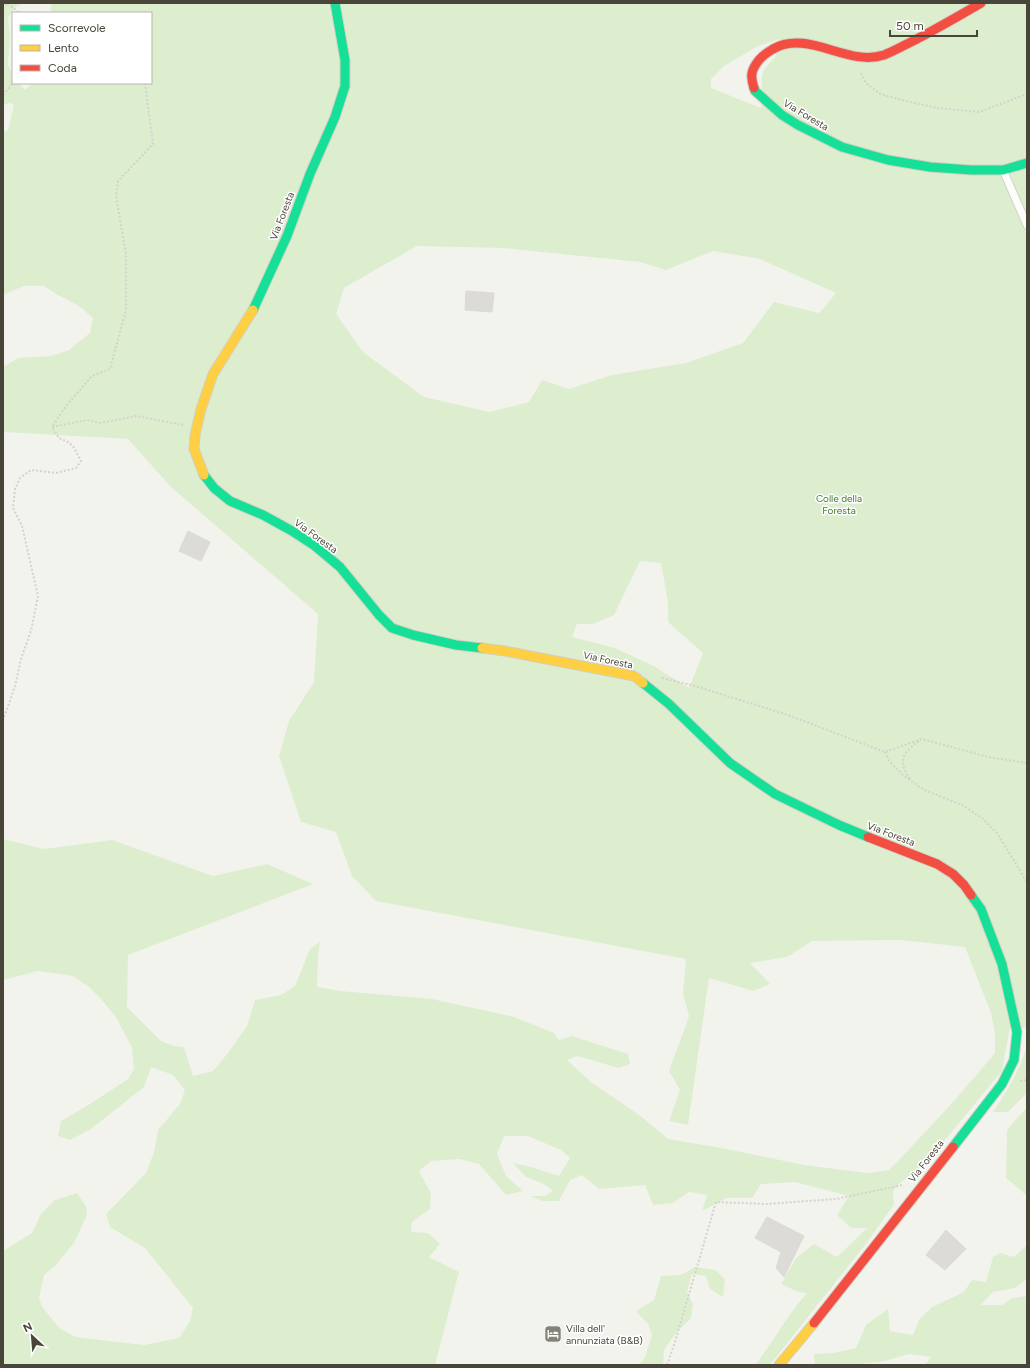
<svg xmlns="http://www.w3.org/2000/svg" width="1030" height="1368" font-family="Figtree,sans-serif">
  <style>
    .green { fill: #ddeecf; fill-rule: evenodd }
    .building { fill: #dddbd6; stroke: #dbdad4 }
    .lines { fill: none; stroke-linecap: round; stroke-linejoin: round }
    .lane-casing { stroke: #d1d0cb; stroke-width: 9 }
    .fast-casing { stroke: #d2d0c5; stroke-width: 11 }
    .slow-casing { stroke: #d2d0c5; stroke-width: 11 }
    .jam-casing { stroke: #d2d0c5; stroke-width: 11 }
    .path { stroke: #d3d2cc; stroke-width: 2; stroke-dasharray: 2 2; stroke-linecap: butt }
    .lane { stroke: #fdfdfc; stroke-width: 7 }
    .fast { stroke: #16e098; stroke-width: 9 }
    .slow { stroke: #ffcf43; stroke-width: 9 }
    .jam { stroke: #f24e42; stroke-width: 9 }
    .labels { text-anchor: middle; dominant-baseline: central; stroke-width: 3; stroke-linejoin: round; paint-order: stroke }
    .street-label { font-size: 10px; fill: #4a4539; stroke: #fff }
    .park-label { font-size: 10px; fill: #407d2a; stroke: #fff }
    .poi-label { font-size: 10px; fill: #4a4539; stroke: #fff; text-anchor: start }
  </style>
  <rect width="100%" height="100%" fill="#f3f3ee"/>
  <!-- green -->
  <g class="green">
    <path d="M3,3H24L15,7L8,18L10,35L8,65L13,74V83H19L25,90L32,83H151V13H51V3H1027V1028L1010,1027L1002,1071L927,1162L900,1183L893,1191L894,1205L865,1245L770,1365H755C774,1341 787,1315 807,1293L798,1292L781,1284L796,1258L814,1244L837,1257L867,1228H851L837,1215L849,1196L795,1182L761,1184L752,1198H727L702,1211L707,1195L689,1192L673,1203L653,1205L645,1185L599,1189L582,1175L570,1180L559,1201H543L530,1196H545L553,1191L544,1184L526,1177L513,1163L531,1167L559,1176L570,1158L561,1150L528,1136H504L497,1154L506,1176L523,1191L506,1195L479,1164L460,1159L431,1161L419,1171L431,1193L430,1209L412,1222L411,1232L428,1233L440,1244L429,1257L459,1272L435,1365H3V1251L32,1233L41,1214L55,1200L77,1193L86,1206L87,1215L74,1243L56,1265L44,1275L39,1298L43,1308L59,1328L76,1337L144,1345L179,1338L190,1321L193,1308L145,1248L110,1227L106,1214L146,1173L154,1152L158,1130L180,1104L185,1090L173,1075L151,1067L144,1087L91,1129L70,1140L58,1136L61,1121L90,1104L128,1079L134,1069L132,1048L117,1019L101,999L89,987L73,976L38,971L3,980V839L44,849L112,840L213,876L267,864L313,884L128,955L127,1007L161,1041L174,1046L184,1047L193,1076L213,1071L228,1053L247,1026L255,1000L281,995L295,986L310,949L320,942L318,956L317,987L341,991L432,999L514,1017L554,1033L559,1040L572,1036L628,1054L630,1064L619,1068L577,1056L567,1060L591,1082L642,1117L668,1139L722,1148L804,1165L867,1173L889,1170L899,1160L954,1101L995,1053V1034L991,1013L965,947L901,940L812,941L787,957L750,963L770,984L753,991L709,978L688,1125L669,1121L680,1090L669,1071L689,1016L683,993L686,959L376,901L352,876L336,832L301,822L279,756L289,721L314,682L318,614L170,486L128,439L3,432V367L18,358L51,356L69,350L90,333L93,318L79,306L56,294L44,286H24L3,295V132L8,130L14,105L9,103L3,105ZM779,39L776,56L765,68L762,75L761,108L711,88V79L724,66L758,46ZM417,246L502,248L640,262L666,270L713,251L760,259L836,293L819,313L774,302L743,343L686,363L612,375L569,389L542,380L529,402L490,412L424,397L363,352L336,314L344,288ZM640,561L661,563L668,602V622L703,653L689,688L652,665L615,648L572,637L577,624H593L614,615Z"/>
    <path d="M1027,1044V1093L1008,1112H993C1007,1090 1021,1069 1027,1044Z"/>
    <polygon points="1027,1107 1027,1196 1006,1178 1007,1130"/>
    <polygon points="1027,1245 1027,1279 1015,1288 993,1292 981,1305 1002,1305 1012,1298 1027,1296 1027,1365 925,1365 931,1357 909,1354 881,1362 866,1363 855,1365 815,1365 814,1354 833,1353 856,1348 866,1325 888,1309 890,1331 913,1335 919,1320 932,1307 964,1292 972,1280 986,1282 993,1257 1000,1253 1014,1257"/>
    <polygon points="695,1267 715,1270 725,1279 723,1297 710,1289 706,1276 692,1274 687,1292 693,1304 691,1318 675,1334 664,1350 663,1365 639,1365 645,1357 652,1335 648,1324 636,1311 654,1300 661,1276 681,1275"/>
  </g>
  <!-- building -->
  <g class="building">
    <polygon points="466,291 494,293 492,312 465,310"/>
    <polygon points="188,531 210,542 201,561 179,551"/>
    <polygon points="767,1217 804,1236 784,1277 776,1268 781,1252 755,1238"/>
    <polygon points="946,1230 966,1249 945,1270 926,1255"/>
  </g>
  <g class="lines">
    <defs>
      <polyline id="lane" points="1003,170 1027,225"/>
      <g id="fast">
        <polyline points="754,88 755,91 782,115 798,125 842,147 888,160 930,167 971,170 1003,170 1027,163"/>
        <polyline points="253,310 287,236 310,174 335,117 345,86 345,60 335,3"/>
        <polyline points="204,475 214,488 230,501 263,515 292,531 315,546 340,567 379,615 392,628 413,635 456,645 482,648"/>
        <polyline points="643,683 669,704 730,763 775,794 839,825 868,837"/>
        <polyline points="953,1147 1002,1084 1014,1060 1017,1032 1002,964 981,909 971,895"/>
      </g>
      <g id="slow">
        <polyline points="204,475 194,449 195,435 201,409 213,374 253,310"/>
        <polyline points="482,648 505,651 634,676 643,683"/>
        <polyline points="779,1365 814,1323"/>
      </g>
      <g id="jam">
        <path d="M754,88C750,76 751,70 759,60C763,55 768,52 773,49C809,29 847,67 884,55C892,52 901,47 909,43C933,31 957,17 981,3"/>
        <polyline points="868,837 937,864 953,874 964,885 971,895"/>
        <polyline points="814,1323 953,1147"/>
      </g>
    </defs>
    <!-- lane casing -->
    <use href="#lane" class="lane-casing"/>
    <!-- fast casing -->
    <use href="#fast" class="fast-casing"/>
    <!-- slow casing -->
    <use href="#slow" class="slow-casing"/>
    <!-- jam casing -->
    <use href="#jam" class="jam-casing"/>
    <!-- path -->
    <g class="path">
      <polyline points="3,9 8,3 19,13"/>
      <polyline points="861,73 866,83 880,94 906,101 938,108 979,112 1027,94"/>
      <polyline points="145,83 153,144 118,181 116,196 126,254 126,310 110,369 92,376 66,406 52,427 87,420 101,423 136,416 183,425"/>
      <polyline points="3,95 12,84 13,75"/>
      <polyline points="662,678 695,686 788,715 885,752 922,739 988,757 1027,763"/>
      <polyline points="3,721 15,686 21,659 31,631 38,596 22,526 13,508 15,489 20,478 31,470 56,473 76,468 81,461 73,446 68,442 59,438 52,427"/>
      <polyline points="885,752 889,761 904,776 924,790 962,805 982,818 997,833 1027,882"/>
      <path d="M910,779C897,761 903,752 919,741"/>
      <polyline points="1020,1081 1027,1080"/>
      <polyline points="667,1365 675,1342 716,1202 766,1204 836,1199 903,1185"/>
    </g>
    <!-- lane -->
    <use href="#lane" class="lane"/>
    <!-- fast -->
    <use href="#fast" class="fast"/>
    <!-- slow -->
    <use href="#slow" class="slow"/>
    <!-- jam -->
    <use href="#jam" class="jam"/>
  </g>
  <!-- icons -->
  <defs>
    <symbol id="hotel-square" viewBox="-11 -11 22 22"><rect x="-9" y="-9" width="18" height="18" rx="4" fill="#858278" stroke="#fff"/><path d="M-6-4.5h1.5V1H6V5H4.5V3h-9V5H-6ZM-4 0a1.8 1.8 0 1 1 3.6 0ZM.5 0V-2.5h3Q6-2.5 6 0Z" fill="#fff"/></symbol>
  </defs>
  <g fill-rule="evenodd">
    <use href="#hotel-square" x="543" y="1324" width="20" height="20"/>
  </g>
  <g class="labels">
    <!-- street labels -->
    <g class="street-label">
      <text transform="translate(806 115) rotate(31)">Via Foresta</text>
      <text transform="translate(282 216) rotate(-69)">Via Foresta</text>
      <text transform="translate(316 536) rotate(36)">Via Foresta</text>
      <text transform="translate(608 660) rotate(12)">Via Foresta</text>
      <text transform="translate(891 834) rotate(21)">Via Foresta</text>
      <text transform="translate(926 1161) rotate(-52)">Via Foresta</text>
    </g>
    <!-- park labels -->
    <g class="park-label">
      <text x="839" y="498">Colle della<tspan x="839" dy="12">Foresta</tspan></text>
    </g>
    <!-- poi labels -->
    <g class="poi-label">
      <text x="566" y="1328">Villa dell'<tspan x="566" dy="12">annunziata (B&amp;B)</tspan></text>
    </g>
  </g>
  <!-- border -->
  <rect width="1030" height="1368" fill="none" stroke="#4a4539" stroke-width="8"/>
  <!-- legend -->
  <rect x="12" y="12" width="140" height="72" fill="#ffffff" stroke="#b7b5b0"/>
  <rect x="20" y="25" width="20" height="6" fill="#16e098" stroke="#b7b5b0"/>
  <text x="48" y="32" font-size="12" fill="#4a4539">Scorrevole</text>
  <rect x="20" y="45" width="20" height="6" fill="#ffcf43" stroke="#b7b5b0"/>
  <text x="48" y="52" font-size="12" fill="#4a4539">Lento</text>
  <rect x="20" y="65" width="20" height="6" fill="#f24e42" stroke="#b7b5b0"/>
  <text x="48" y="72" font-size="12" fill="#4a4539">Coda</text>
  <!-- north arrow -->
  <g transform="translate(32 1336) rotate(334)" stroke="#ffffff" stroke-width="3" paint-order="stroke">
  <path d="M0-3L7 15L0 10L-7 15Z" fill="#4a4539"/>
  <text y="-6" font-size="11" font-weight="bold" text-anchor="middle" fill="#4a4539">N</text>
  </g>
  <!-- scale -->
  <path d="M890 30v6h87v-6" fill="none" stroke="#4a4539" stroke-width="2"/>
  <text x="896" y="30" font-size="12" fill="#4a4539" stroke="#ffffff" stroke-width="3" paint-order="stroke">50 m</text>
</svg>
